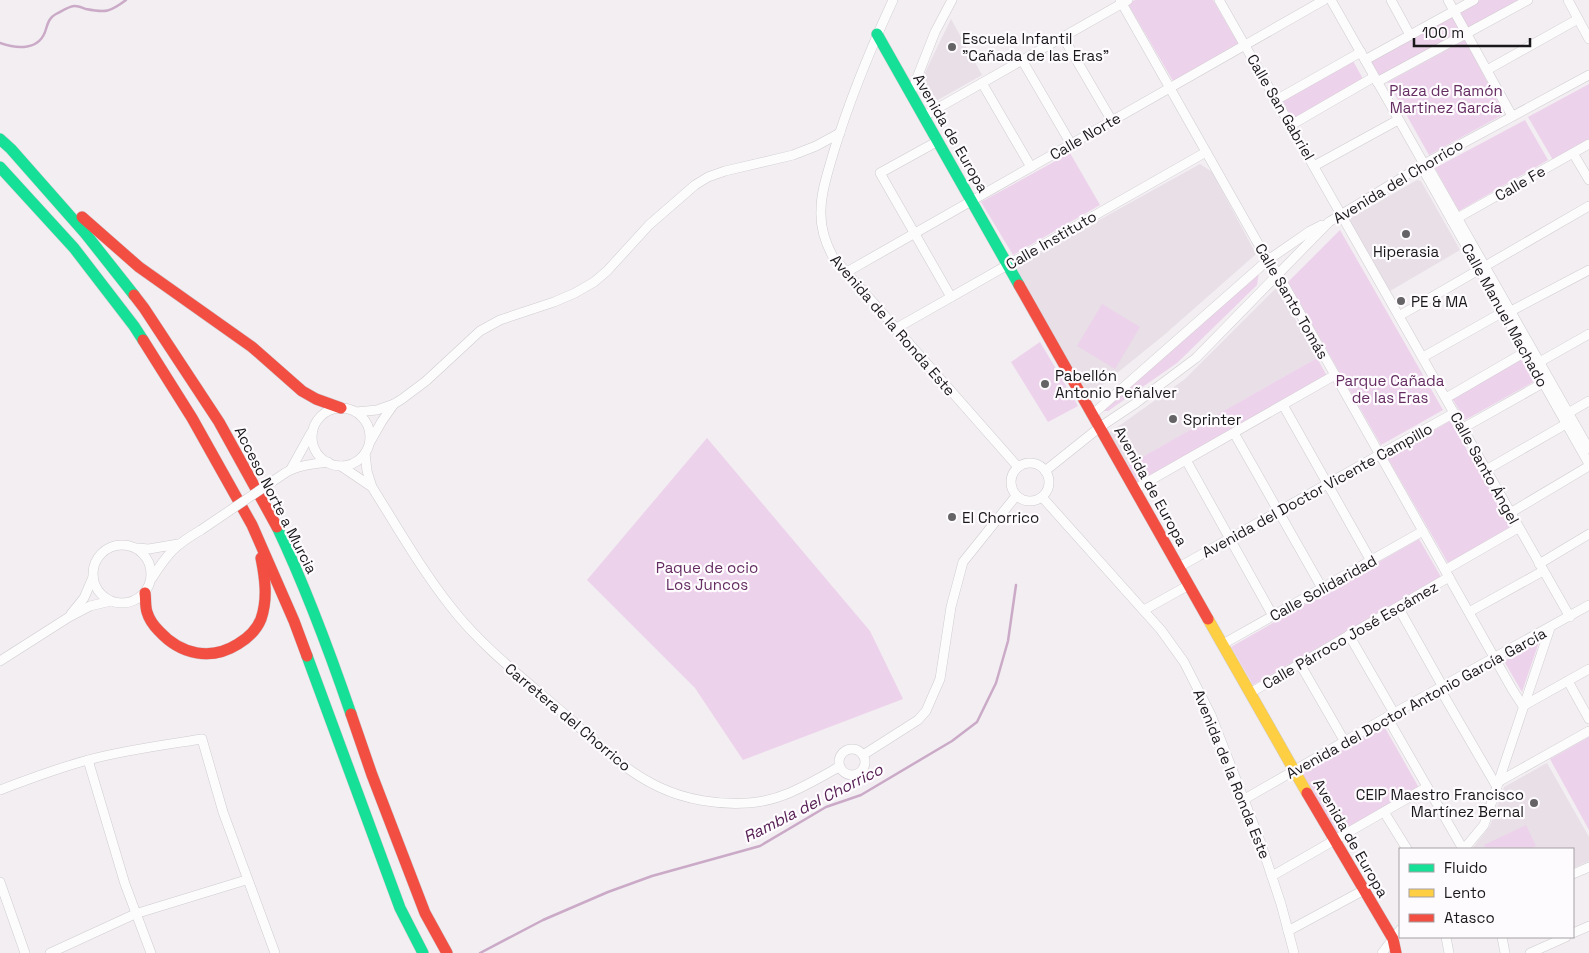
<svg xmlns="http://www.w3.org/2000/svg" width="1589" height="953" font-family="'Space Grotesk',sans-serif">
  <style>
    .built { fill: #e8dfe7 }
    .green { fill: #edd2eb }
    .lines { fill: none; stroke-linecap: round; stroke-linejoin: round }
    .stream { stroke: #cbaac8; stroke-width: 2.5 }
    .street-casing { stroke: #cfcccf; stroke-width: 10 }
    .fast-casing { stroke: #cfcccf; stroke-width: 12 }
    .slow-casing { stroke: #cfcccf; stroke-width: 12 }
    .jam-casing { stroke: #cfcccf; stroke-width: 12 }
    .street { stroke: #fdfcfd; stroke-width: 9 }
    .fast { stroke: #16e098; stroke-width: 11 }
    .slow { stroke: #ffcf43; stroke-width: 11 }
    .jam { stroke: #f24e42; stroke-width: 11 }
    .street-bridge-casing { stroke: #cfcccf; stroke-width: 10; stroke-linecap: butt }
    .street-bridge { stroke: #fdfcfd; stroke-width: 9 }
    .poi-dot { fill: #666366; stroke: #fefbfe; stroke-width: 2 }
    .labels { text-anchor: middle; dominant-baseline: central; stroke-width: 4.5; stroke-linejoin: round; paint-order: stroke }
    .poi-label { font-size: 15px; fill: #1b181b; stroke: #fefbfe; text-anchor: start }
    .park-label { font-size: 15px; fill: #642c61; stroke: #fefbfe }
    .street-label { font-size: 15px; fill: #1b181b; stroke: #fefbfe }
    .water-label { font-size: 16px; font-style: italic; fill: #572055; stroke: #fefbfe }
  </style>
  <rect width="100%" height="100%" fill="#f2eef2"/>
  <!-- built -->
  <g class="built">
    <polygon points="951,19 982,75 927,106 918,87"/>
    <polygon points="1200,164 1212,172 1256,254 1164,335 1091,394 1088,394 1016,271 1020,264"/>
    <polygon points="1417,180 1421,181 1460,250 1390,291 1350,221 1351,218"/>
    <polygon points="1275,289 1279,291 1317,358 1128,465 1109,433 1185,379"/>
    <polygon points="1547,763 1589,837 1589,861 1573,868 1573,849 1472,849 1490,826 1504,787"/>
  </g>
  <!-- green -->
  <g class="green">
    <polygon points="1135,0 1213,0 1239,45 1173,81 1128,4"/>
    <polygon points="1480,0 1523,0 1468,30 1458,12"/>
    <polygon points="1453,16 1462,32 1379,78 1369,60"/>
    <polygon points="1465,40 1504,114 1429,155 1388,82"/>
    <polygon points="1352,59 1363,79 1293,120 1281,99"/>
    <polygon points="1589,84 1589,140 1553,160 1528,117"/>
    <polygon points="1525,120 1548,160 1459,211 1435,168"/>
    <polygon points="1070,153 1100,205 1013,255 981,202"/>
    <polygon points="1340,230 1443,410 1381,445 1288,282"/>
    <polygon points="1259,272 1257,285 1177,363 1108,411 1103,411 1103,408"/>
    <polygon points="1102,304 1140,327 1115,369 1077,346"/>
    <polygon points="1040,342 1078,406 1048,422 1011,362"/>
    <polygon points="1317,358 1327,376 1138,484 1128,465"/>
    <polygon points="1522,359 1535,381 1465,420 1452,398"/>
    <polygon points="1450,421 1512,527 1448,563 1387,457"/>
    <polygon points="707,438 870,631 903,699 743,760 695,688 587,580"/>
    <polygon points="1419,539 1441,577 1253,685 1231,647"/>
    <polygon points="1540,639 1522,692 1504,661"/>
    <polygon points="1384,726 1419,788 1334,836 1299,774"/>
    <polygon points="1589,737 1589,830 1550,759"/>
    <polygon points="1526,825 1536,846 1530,849 1486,849 1484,845"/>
  </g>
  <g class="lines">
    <!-- stream -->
    <g class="stream">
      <path d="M0,43C17,49 40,51 46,29C48,22 50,17 56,14C62,11 69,6 75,6C78,6 83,8 86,9C106,13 110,12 126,0"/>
      <polyline points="480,953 543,920 608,892 652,876 760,846 826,807 861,795 952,741 977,722 996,683 1008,641 1016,585"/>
    </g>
    <defs>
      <g id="street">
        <path d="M893,0C870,50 849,101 833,154C828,172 821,191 821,210C820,227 825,242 833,257L1018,467"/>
        <polyline points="1120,0 1260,247 1278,274 1512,689 1523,706 1589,669"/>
        <polyline points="1219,0 1570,617"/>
        <polyline points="1331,0 1424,164"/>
        <polyline points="1391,0 1410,35"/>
        <polyline points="1448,0 1512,116"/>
        <polyline points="1568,0 1589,39"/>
        <polyline points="1063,37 1112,121"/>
        <polyline points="1022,60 1071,144"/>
        <polyline points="1365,60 1474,0"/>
        <polyline points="1487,70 1578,19"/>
        <polyline points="1377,82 1528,0"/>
        <polyline points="982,83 1031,167"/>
        <polyline points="911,93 935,32 952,0"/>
        <polyline points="1276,100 1361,52"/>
        <polyline points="924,116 1128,0"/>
        <polyline points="1291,125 1374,77"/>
        <polyline points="938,141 880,173 951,297"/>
        <polyline points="1573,153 1589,180"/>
        <polyline points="1426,163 1589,449"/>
        <polyline points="1314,166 1398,120"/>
        <polyline points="1421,166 1589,464"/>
        <polyline points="1452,221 1589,144"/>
        <polyline points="845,273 1324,0"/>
        <polyline points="1399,316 1589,206"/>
        <polyline points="895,329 1206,152"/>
        <polyline points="1423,357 1503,312 1511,311 1589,270"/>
        <polyline points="1536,364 1589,334"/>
        <polyline points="1446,398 1525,352"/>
        <polyline points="1283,405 1371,561"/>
        <circle cx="341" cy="437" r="29"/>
        <polyline points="356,412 377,410 394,404 402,399 426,381 480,331 500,320 554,302 575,293 594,282 607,271 649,225 695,185 708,177 725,171 793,155 816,146 840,133"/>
        <polyline points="1093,414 1268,260 1310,231 1322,225"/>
        <polyline points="1563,416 1589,401"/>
        <polyline points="1463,428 1543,383"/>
        <polyline points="1234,433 1322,588"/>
        <polyline points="370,442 382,421 394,404"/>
        <path d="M365,453L367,471L372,487C397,527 421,569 451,607C482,647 523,678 561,711C592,738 622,770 659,787C686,800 719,805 748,803C782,801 810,783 839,767"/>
        <polyline points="1186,460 1273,616"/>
        <circle cx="1030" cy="482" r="19"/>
        <polyline points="341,466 372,487"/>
        <polyline points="291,469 311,433"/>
        <polyline points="1486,470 1566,424"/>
        <polyline points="1045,471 1100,427 1136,403 1196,358 1329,222 1426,163 1589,75"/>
        <path d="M285,473C298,465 313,464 328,462"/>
        <polyline points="1135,489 1335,375"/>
        <polyline points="1042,497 1161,630 1184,662 1211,715 1260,841 1281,904 1294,953"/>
        <polyline points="1510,513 1589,466"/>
        <circle cx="122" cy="574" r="29"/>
        <polyline points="137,548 149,549 178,544"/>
        <polyline points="1539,564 1589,534"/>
        <polyline points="1179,567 1454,413"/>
        <polyline points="1445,570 1518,528"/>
        <path d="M152,578C168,553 175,545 201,530"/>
        <polyline points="1398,607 1443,687"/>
        <polyline points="1144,610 1189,585"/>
        <polyline points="1469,612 1543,571"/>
        <polyline points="71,614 84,598 93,577"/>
        <polyline points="1349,635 1394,713"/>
        <polyline points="1223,644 1423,531"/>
        <polyline points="0,661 69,617 90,606 111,601"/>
        <polyline points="1300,664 1345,742"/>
        <polyline points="1568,681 1589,719"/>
        <polyline points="1440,689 1497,787"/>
        <polyline points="1250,693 1449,577"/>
        <polyline points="1387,717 1463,849"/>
        <circle cx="852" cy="762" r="13"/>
        <polyline points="863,755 918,720 926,711 940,679 951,607 963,562 1016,496"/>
        <polyline points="88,760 125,884 151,953"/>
        <polyline points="1498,782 1589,731"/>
        <path d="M0,790C29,779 58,768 88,760C125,750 164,745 202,739L223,812L275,953"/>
        <polyline points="1243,800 1387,717 1589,605"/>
        <polyline points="1384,812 1407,849"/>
        <polyline points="1464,849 1484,825 1550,628"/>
        <polyline points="1573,874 1589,867"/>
        <polyline points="1272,876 1427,787"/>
        <polyline points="0,882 25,953"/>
        <polyline points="1288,931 1364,890"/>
        <polyline points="1573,933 1589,926"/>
        <polyline points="1446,937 1449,953"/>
        <polyline points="1502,937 1505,953"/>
        <polyline points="50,953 135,914 246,880"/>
        <polyline points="1382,953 1400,930"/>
        <polyline points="1530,953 1566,937"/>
      </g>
      <g id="fast">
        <polyline points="877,34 1019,285"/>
        <polyline points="0,139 11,149 85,233 134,295"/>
        <polyline points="0,167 74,248 134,326 143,340"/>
        <path d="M277,527C306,588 329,650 351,714"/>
        <polyline points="307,656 400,908 423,953"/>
      </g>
      <polyline id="slow" points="1208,619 1307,793"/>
      <g id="jam">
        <polyline points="82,217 139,267 252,347 302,391 316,399 341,408"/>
        <polyline points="1019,285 1208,619"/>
        <polyline points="134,295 144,308 219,422 277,527"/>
        <polyline points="143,340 192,418 252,525 294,621 307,656"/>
        <path d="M145,593C146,599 145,606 147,612C149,619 154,626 159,631C181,655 211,661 238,644C248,638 257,629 261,619C268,599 265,578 261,558"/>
        <polyline points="351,714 372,775 425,913 447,953"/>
        <polyline points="1307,793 1393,939 1396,953"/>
      </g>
    </defs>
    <!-- street casing -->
    <use href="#street" class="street-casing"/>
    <!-- fast casing -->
    <use href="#fast" class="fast-casing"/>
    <!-- slow casing -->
    <use href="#slow" class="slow-casing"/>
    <!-- jam casing -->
    <use href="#jam" class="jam-casing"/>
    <!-- street -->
    <use href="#street" class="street"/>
    <!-- fast -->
    <use href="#fast" class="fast"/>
    <!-- slow -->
    <use href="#slow" class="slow"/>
    <!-- jam -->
    <use href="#jam" class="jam"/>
    <defs>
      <polyline id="street-bridge" points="201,530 285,473"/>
    </defs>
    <!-- street-bridge casing -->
    <use href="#street-bridge" class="street-bridge-casing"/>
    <!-- street-bridge -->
    <use href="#street-bridge" class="street-bridge"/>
  </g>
  <!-- markers -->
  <g class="poi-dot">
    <circle cx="952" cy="47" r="5"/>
    <circle cx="1406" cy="234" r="5"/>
    <circle cx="1401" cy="301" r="5"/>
    <circle cx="1045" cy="384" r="5"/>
    <circle cx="1173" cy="419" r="5"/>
    <circle cx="952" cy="517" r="5"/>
    <circle cx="1534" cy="803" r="5"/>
  </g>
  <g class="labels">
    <!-- poi labels -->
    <g class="poi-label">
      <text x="962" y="38">Escuela Infantil<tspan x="962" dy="17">"Cañada de las Eras"</tspan></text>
      <text x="1406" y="251" text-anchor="middle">Hiperasia</text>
      <text x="1411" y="301">PE &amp; MA</text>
      <text x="1055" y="375">Pabellón<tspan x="1055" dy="17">Antonio Peñalver</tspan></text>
      <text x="1183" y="419">Sprinter</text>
      <text x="962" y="517">El Chorrico</text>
      <text x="1524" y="794" text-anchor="end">CEIP Maestro Francisco<tspan x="1524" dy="17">Martínez Bernal</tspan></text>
    </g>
    <!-- park labels -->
    <g class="park-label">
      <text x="1446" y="90">Plaza de Ramón<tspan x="1446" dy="17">Martinez García</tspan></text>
      <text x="1390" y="380">Parque Cañada<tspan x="1390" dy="17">de las Eras</tspan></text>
      <text x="707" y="567">Paque de ocio<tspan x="707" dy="17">Los Juncos</tspan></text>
    </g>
    <!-- street labels -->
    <g class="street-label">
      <text transform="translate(1281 107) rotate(60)">Calle San Gabriel</text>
      <text transform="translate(951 133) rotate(60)">Avenida de Europa</text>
      <text transform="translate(1085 136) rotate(-30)">Calle Norte</text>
      <text transform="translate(1398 181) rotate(-31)">Avenida del Chorrico</text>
      <text transform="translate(1520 183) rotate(-30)">Calle Fe</text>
      <text transform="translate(1051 240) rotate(-30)">Calle Instituto</text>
      <text transform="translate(1292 301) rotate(60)">Calle Santo Tomás</text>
      <text transform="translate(1505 315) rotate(61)">Calle Manuel Machado</text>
      <text transform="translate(893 325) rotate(49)">Avenida de la Ronda Este</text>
      <text transform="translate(1485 468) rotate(61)">Calle Santo Ángel</text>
      <text transform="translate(1151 486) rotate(61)">Avenida de Europa</text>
      <text transform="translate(1317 490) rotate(-29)">Avenida del Doctor Vicente Campillo</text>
      <text transform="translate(276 500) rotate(63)">Acceso Norte a Murcia</text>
      <text transform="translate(1323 588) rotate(-29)">Calle Solidaridad</text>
      <text transform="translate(1350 635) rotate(-30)">Calle Párroco José Escámez</text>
      <text transform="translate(1416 703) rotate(-29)">Avenida del Doctor Antonio García García</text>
      <text transform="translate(568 717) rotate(40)">Carretera del Chorrico</text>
      <text transform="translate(1232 774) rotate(68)">Avenida de la Ronda Este</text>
      <text transform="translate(1351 838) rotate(60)">Avenida de Europa</text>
    </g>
    <!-- water labels -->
    <g class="water-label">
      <text transform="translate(813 803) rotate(-27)">Rambla del Chorrico</text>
    </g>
  </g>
  <!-- legend -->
  <rect x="1399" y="848" width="175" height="90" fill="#fefbfe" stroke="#a3a0a3"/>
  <rect x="1409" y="864" width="25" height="8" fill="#16e098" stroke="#a3a0a3"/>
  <text x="1444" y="873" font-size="15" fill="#1b181b">Fluido</text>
  <rect x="1409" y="889" width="25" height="8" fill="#ffcf43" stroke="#a3a0a3"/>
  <text x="1444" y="898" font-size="15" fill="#1b181b">Lento</text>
  <rect x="1409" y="914" width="25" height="8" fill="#f24e42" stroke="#a3a0a3"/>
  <text x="1444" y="923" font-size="15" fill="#1b181b">Atasco</text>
  <!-- scale -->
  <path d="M1414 38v8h116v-8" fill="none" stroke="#1b181b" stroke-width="2.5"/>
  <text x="1422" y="38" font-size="15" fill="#1b181b" stroke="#fefbfe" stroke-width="4" paint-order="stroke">100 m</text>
</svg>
